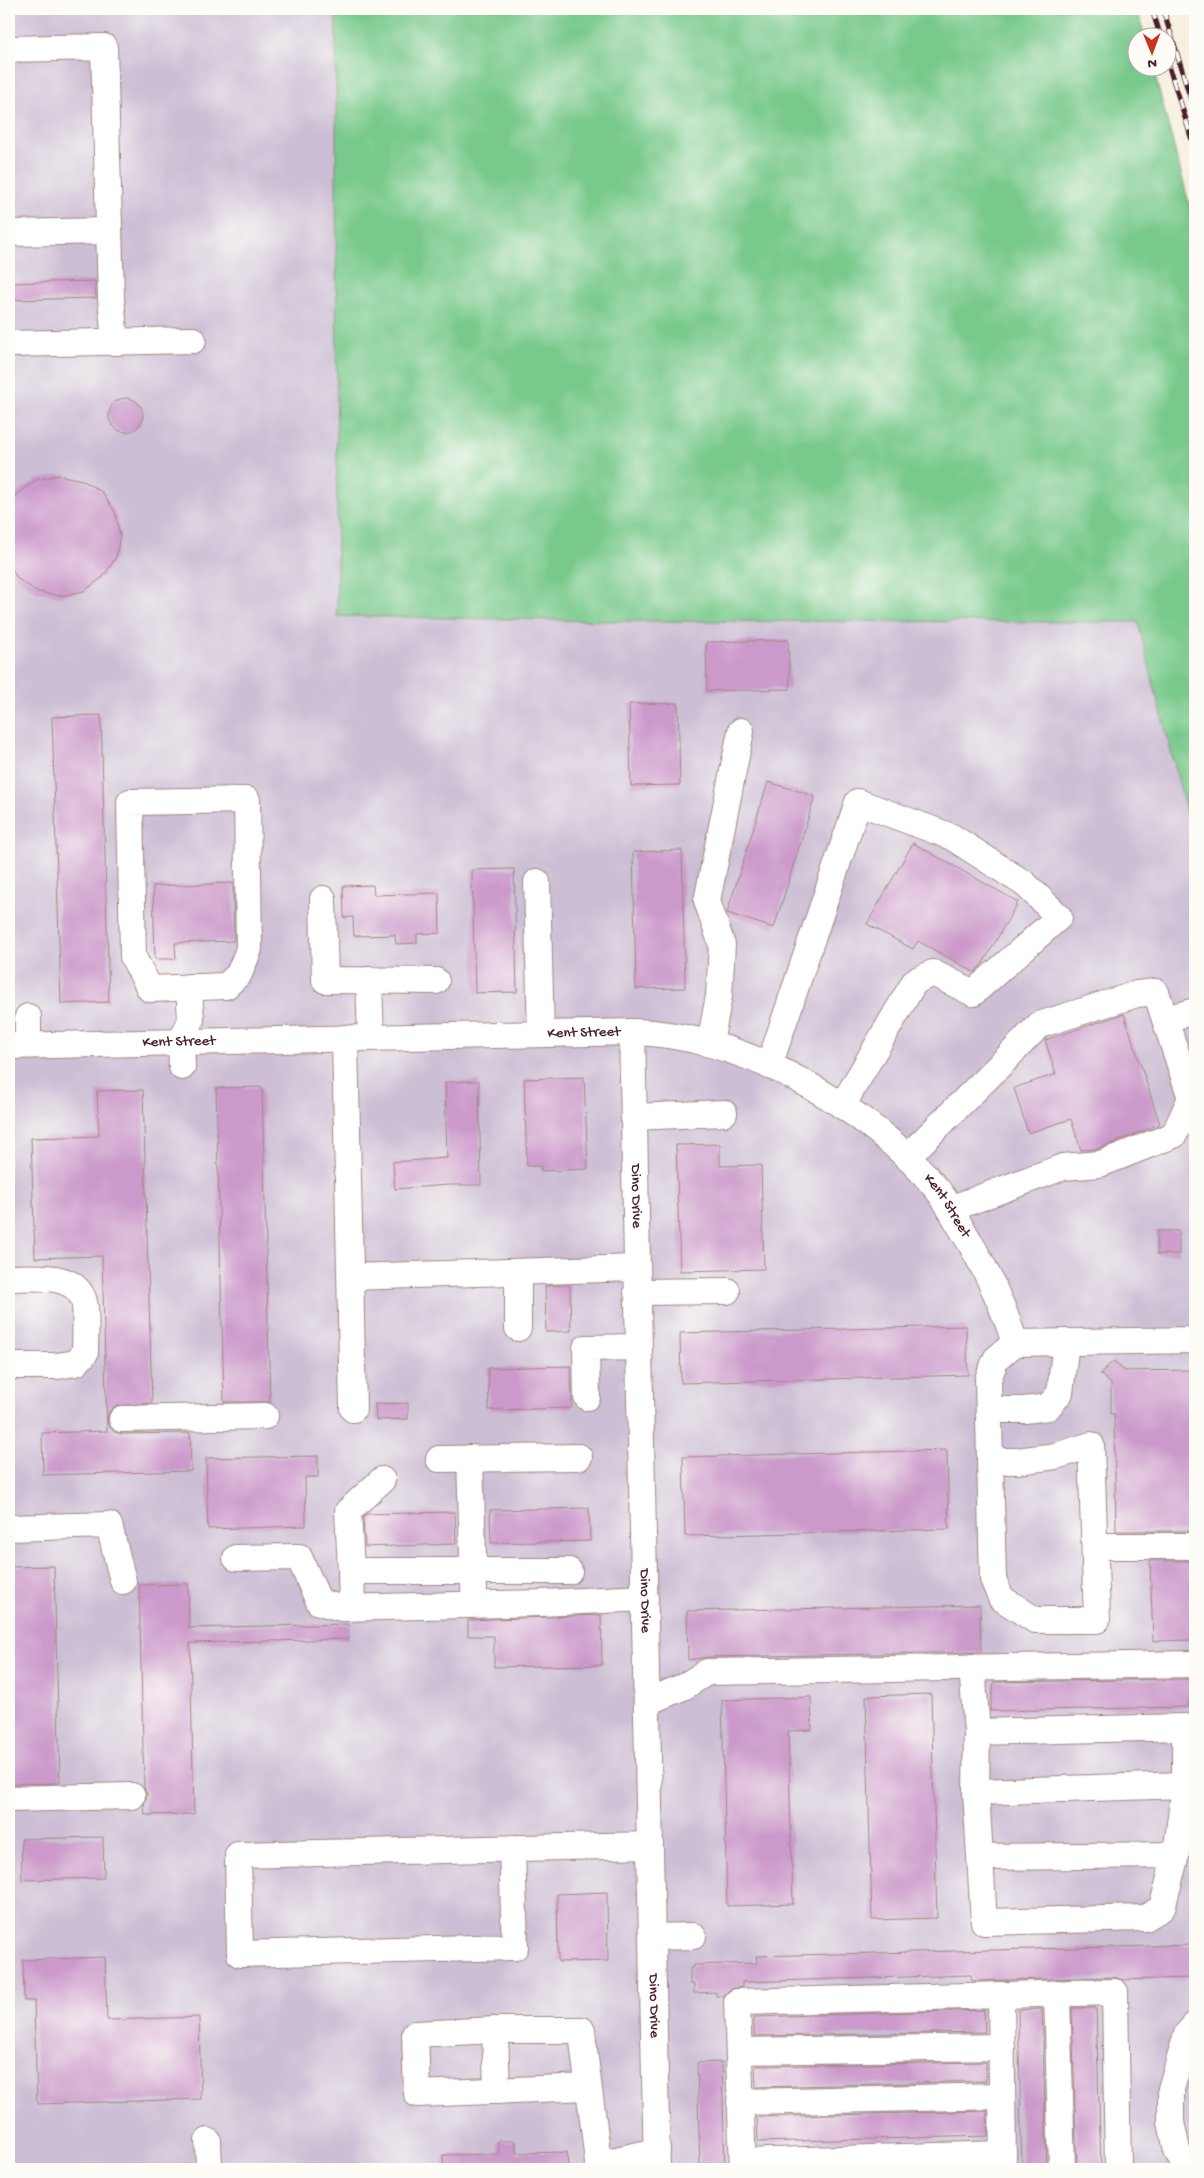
<svg xmlns="http://www.w3.org/2000/svg" width="1204" height="2178" font-family="'Gochi Hand',sans-serif">
  <style>
    .industrial { fill: #ccbed4 }
    .green { fill: #78c98b; stroke: #61745b }
    .building { fill: #cb99ca }
    .lines { fill: none; stroke-linecap: round; stroke-linejoin: round }
    .minor-casing { stroke: #a08784; stroke-width: 28 }
    .minor { stroke: #fff; stroke-width: 26 }
    .rail-casing { stroke: #4a1f2b; stroke-width: 5.5 }
    .rail { stroke: #fdfcf7; stroke-width: 4; stroke-dasharray: 11; stroke-linecap: butt }
    .labels { text-anchor: middle; dominant-baseline: central; stroke-width: 4.5; stroke-linejoin: round; paint-order: stroke }
    .street-label { font-size: 15px; fill: #4a1f2b; stroke: #fdfcf7 }
  </style>
  <rect width="100%" height="100%" fill="#fdfcf7"/>
  <filter id="ink" filterUnits="userSpaceOnUse"><feTurbulence type="fractalNoise" baseFrequency=".02" numOctaves="2"/><feDisplacementMap in="SourceGraphic" scale="10" xChannelSelector="R" yChannelSelector="G"/><feConvolveMatrix kernelMatrix="1 2 1 2 8 2 1 2 1" color-interpolation-filters="sRGB"/></filter>
  <filter id="wash" filterUnits="userSpaceOnUse"><feTurbulence type="fractalNoise" baseFrequency=".0096" numOctaves="4" result="noise"/><feDisplacementMap in="SourceGraphic" scale="20" xChannelSelector="R" yChannelSelector="G"/><feGaussianBlur stdDeviation="1.12" result="paint"/><feColorMatrix in="noise" values="0 0 0 0 0 0 0 0 0 0 0 0 0 0 0 0 0 1.4 0 .05"/><feComposite in="paint" operator="in"/></filter>
  <g filter="url(#wash)">
    <rect width="100%" height="100%" fill="#f6efdd"/>
    <!-- industrial -->
    <polygon class="industrial" points="9,9 336,9 337,616 612,621 1138,622 1195,846 1195,2169 9,2169"/>
    <!-- green -->
    <polygon class="green" points="336,9 1137,9 1145,37 1136,38 1136,68 1153,68 1195,226 1195,846 1138,622 612,621 337,616"/>
    <g id="blocks">
      <!-- building -->
      <g class="building">
        <polygon points="95,281 96,298 9,300 9,283"/>
        <circle cx="126" cy="415" r="17"/>
        <polygon points="59,475 82,480 102,492 115,512 120,535 116,557 103,577 84,591 61,596 38,592 18,579 9,565 9,506 17,494 36,480"/>
        <polygon points="788,640 790,689 707,691 706,642"/>
        <polygon points="678,703 680,785 631,786 629,704"/>
        <polygon points="101,715 109,1002 61,1004 52,717"/>
        <polygon points="768,782 815,796 774,928 727,913"/>
        <polygon points="913,843 1018,902 982,965 974,972 918,941 913,949 867,924"/>
        <polygon points="682,850 685,988 636,989 633,852"/>
        <polygon points="514,869 517,992 475,993 472,870"/>
        <polygon points="233,883 234,941 175,943 176,959 155,959 153,886"/>
        <polygon points="373,885 374,895 439,893 440,933 417,934 417,943 396,944 395,935 354,936 353,917 344,918 343,886"/>
        <polygon points="1124,1014 1160,1124 1097,1149 1081,1150 1071,1119 1028,1133 1014,1088 1056,1074 1045,1040"/>
        <polygon points="584,1077 588,1169 541,1171 541,1166 527,1166 524,1079"/>
        <polygon points="479,1081 481,1185 448,1185 395,1189 393,1162 447,1158 445,1082"/>
        <polygon points="262,1087 270,1402 224,1402 216,1088"/>
        <polygon points="143,1090 152,1403 115,1406 109,1412 107,1420 109,1426 114,1432 122,1434 190,1433 191,1471 43,1475 42,1433 107,1431 102,1256 35,1258 31,1138 99,1136 97,1091"/>
        <polygon points="720,1144 720,1166 761,1165 764,1269 680,1271 676,1145"/>
        <rect x="1157" y="1231" width="22" height="23"/>
        <polygon points="570,1285 571,1331 546,1332 545,1286"/>
        <polygon points="966,1326 968,1375 681,1383 680,1333"/>
        <polygon points="1113,1361 1125,1371 1193,1370 1195,1531 1116,1531 1114,1414 1111,1414 1111,1384 1100,1374"/>
        <polygon points="571,1366 572,1408 489,1410 488,1368"/>
        <polygon points="408,1403 408,1419 376,1420 375,1404"/>
        <polygon points="947,1450 949,1529 685,1536 683,1457"/>
        <polygon points="318,1456 318,1477 305,1477 306,1526 208,1529 206,1458"/>
        <polygon points="589,1508 590,1541 491,1543 490,1510"/>
        <polygon points="455,1512 456,1544 365,1547 363,1517 367,1514"/>
        <polygon points="1150,1561 1195,1561 1195,1640 1153,1641"/>
        <polygon points="54,1566 60,1783 9,1784 9,1567"/>
        <polygon points="188,1584 189,1628 348,1624 349,1639 190,1643 194,1814 145,1815 144,1804 147,1795 144,1787 139,1585"/>
        <polygon points="980,1605 981,1652 707,1657 688,1660 687,1611"/>
        <polygon points="601,1615 602,1665 494,1667 494,1636 468,1636 468,1620"/>
        <polygon points="1193,1679 1188,1707 990,1711 994,1682"/>
        <polygon points="931,1694 937,1918 872,1920 866,1696"/>
        <polygon points="811,1697 812,1730 788,1731 793,1904 727,1906 722,1700"/>
        <polygon points="103,1837 104,1878 22,1880 21,1839"/>
        <polygon points="607,1892 608,1961 558,1962 557,1894"/>
        <polygon points="1191,1945 1192,1978 1123,1980 1115,1977 972,1981 971,1975 742,1982 742,1987 730,1989 723,1996 716,1996 716,1992 694,1993 694,1984 690,1984 690,1968 694,1968 694,1965 757,1963 756,1956"/>
        <polygon points="105,1957 107,2020 199,2017 201,2099 37,2104 34,2001 24,2001 23,1960"/>
        <polygon points="1072,2008 1096,2008 1101,2169 1077,2169"/>
        <polygon points="1042,2009 1047,2169 1022,2169 1018,2010"/>
        <polygon points="984,2010 985,2032 754,2036 754,2017"/>
        <polygon points="722,2062 725,2169 700,2169 697,2063"/>
        <polygon points="986,2062 986,2081 756,2087 755,2066"/>
        <polygon points="987,2111 988,2136 758,2142 757,2117"/>
        <polygon points="498,2141 516,2141 516,2153 567,2152 568,2169 444,2169 443,2155 499,2154"/>
      </g>
    </g>
  </g>
  <g filter="url(#ink)">
    <use href="#blocks" fill-opacity="0" stroke="#a08784" stroke-width="1"/>
    <g class="lines">
      <defs>
        <g id="minor">
          <polyline points="9,49 104,47 111,298 115,342"/>
          <polyline points="9,233 109,231"/>
          <polyline points="9,344 193,340"/>
          <polygon points="247,800 249,949 239,974 226,986 150,989 133,957 130,802"/>
          <polyline points="537,882 541,1034"/>
          <polyline points="323,899 325,980 436,981"/>
          <polyline points="369,980 371,1038"/>
          <polyline points="28,1017 28,1045"/>
          <polyline points="1165,1019 1195,1011"/>
          <path id="s1" d="M632,1032L657,2169"/>
          <polyline points="345,1038 353,1409"/>
          <polyline points="710,1043 719,996 722,945 707,901 741,731"/>
          <path id="s2" d="M9,1046L632,1032C739,1033 870,1107 937,1189C945,1198 951,1210 957,1221C982,1260 1001,1299 1015,1343"/>
          <polyline points="769,1066 858,802 952,837 1025,884 1059,917 973,993 933,973 915,981 842,1106"/>
          <polyline points="182,1067 181,1042 191,1020 189,987"/>
          <polyline points="634,1117 724,1113"/>
          <polyline points="907,1157 1002,1063 1039,1025 1137,994 1156,992 1191,1098 1174,1135 1100,1164 1063,1167 950,1209"/>
          <polyline points="518,1272 518,1328"/>
          <polyline points="351,1277 636,1268"/>
          <path d="M9,1278C32,1278 72,1272 83,1298C87,1306 85,1342 85,1353L76,1363L57,1366H9"/>
          <polyline points="637,1292 727,1291"/>
          <polyline points="587,1397 586,1348 639,1347"/>
          <polyline points="989,1410 1025,1410 1048,1407 1060,1393 1066,1342"/>
          <polyline points="122,1419 265,1416"/>
          <polyline points="470,1458 474,1589"/>
          <polyline points="439,1459 579,1457"/>
          <polyline points="990,1461 1017,1461 1056,1456 1091,1445 1097,1620 1035,1620 1001,1598 993,1579 988,1379 996,1359 1015,1343 1195,1340"/>
          <polyline points="9,1528 109,1525 123,1581"/>
          <polyline points="1095,1546 1195,1546"/>
          <polyline points="236,1558 299,1557 319,1602 341,1608 541,1603 645,1598"/>
          <polyline points="351,1571 348,1511 382,1480"/>
          <polyline points="352,1607 351,1571 569,1571"/>
          <polyline points="972,1667 977,1732 976,1792 984,1922 1145,1918 1162,1908 1176,1855 1185,1785 1185,1727 977,1732"/>
          <polyline points="647,1702 685,1686 707,1672 1195,1664"/>
          <polyline points="976,1792 1185,1785"/>
          <polyline points="9,1799 132,1796"/>
          <polyline points="512,1849 515,1947 240,1954 238,1855 650,1845"/>
          <polyline points="980,1857 1176,1855"/>
          <polyline points="652,1937 693,1936"/>
          <polyline points="1057,1993 1062,2169"/>
          <polyline points="1001,1995 1003,2169"/>
          <polyline points="495,2030 497,2091"/>
          <polyline points="739,2051 1002,2047"/>
          <path d="M588,2087L417,2094L415,2034L495,2030H582C586,2075 594,2119 598,2164"/>
          <polyline points="740,2102 1002,2096"/>
          <polyline points="208,2141 209,2169"/>
          <polyline points="743,2162 1003,2154"/>
          <polyline points="598,2169 598,2164 657,2151"/>
          <polyline points="743,2169 737,2002 1115,1992 1118,2169"/>
          <polyline points="1186,2169 1177,2150 1171,2122 1171,2089 1187,2034 1195,2025"/>
        </g>
      </defs>
      <!-- minor casing -->
      <use href="#minor" class="minor-casing"/>
      <!-- minor -->
      <use href="#minor" class="minor"/>
      <defs>
        <g id="rail">
          <polyline points="1152,9 1161,38"/>
          <polyline points="1163,9 1195,112"/>
          <polyline points="1166,57 1195,149"/>
        </g>
      </defs>
      <!-- rail casing -->
      <use href="#rail" class="rail-casing"/>
      <!-- rail -->
      <use href="#rail" class="rail"/>
    </g>
  </g>
  <g class="labels">
    <!-- street labels -->
    <g class="street-label">
      <text stroke="none"><textPath href="#s2" startOffset="575">Kent Street</textPath></text>
      <text stroke="none"><textPath href="#s2" startOffset="170">Kent Street</textPath></text>
      <text stroke="none"><textPath href="#s1" startOffset="164">Dino Drive</textPath></text>
      <text stroke="none"><textPath href="#s2" startOffset="995">Kent Street</textPath></text>
      <text stroke="none"><textPath href="#s1" startOffset="569">Dino Drive</textPath></text>
      <text stroke="none"><textPath href="#s1" startOffset="974">Dino Drive</textPath></text>
    </g>
  </g>
  <!-- margin -->
  <rect width="1204" height="2178" fill="none" stroke="#fdfcf7" stroke-width="30"/>
  <!-- north arrow -->
  <g transform="translate(1152 52) rotate(179)"><circle r="24" fill="#fdfcf7" stroke="#b5a4a5"/>
  <path d="M0-4L9 19L0 12L-9 19Z" fill="#c8321e"/>
  <text y="-8" font-size="14" font-weight="bold" text-anchor="middle" fill="#4a1f2b">N</text>
  </g>
</svg>
